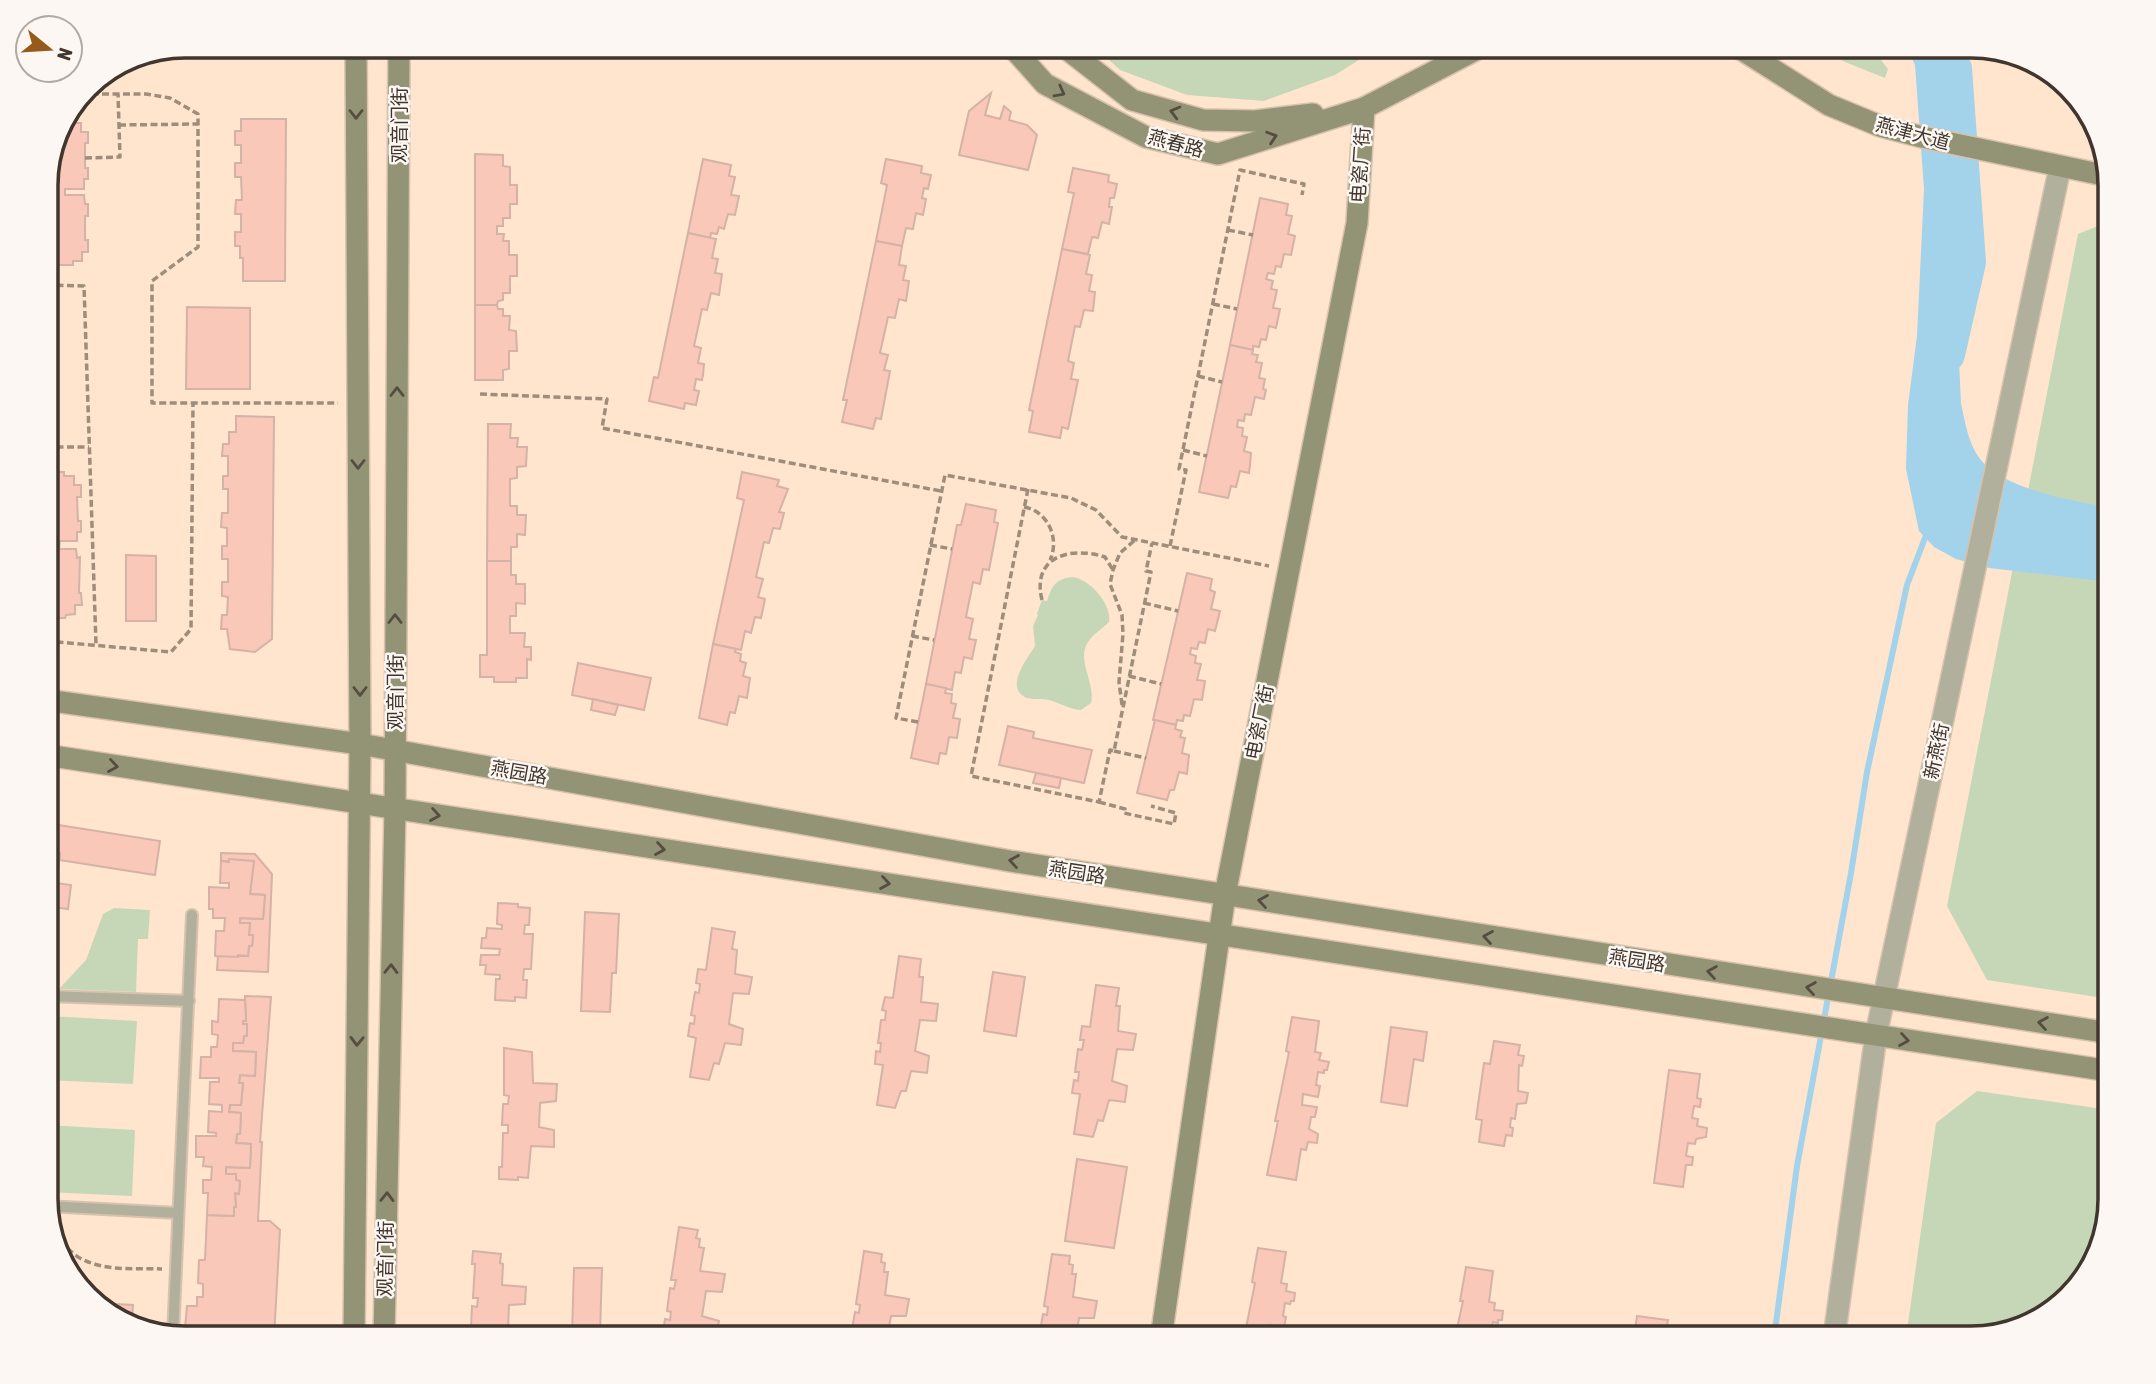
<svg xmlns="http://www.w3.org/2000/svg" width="2156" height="1384" font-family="'Asap Condensed','Noto Sans SC',sans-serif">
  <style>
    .green { fill: #c6d7b8 }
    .water { fill: #a3d2eb }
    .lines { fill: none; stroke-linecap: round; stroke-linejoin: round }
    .stream { stroke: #a3d2eb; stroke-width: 6 }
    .river { stroke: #a3d2eb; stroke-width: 38 }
    .building { fill: #f9c8b8; stroke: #d5b2a7; stroke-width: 2 }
    .lane-casing { stroke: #d9c2ad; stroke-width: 14 }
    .street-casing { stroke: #d9c2ad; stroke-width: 24 }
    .secondary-casing { stroke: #d9c2ad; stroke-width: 24 }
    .path { stroke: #9f8d7c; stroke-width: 3.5; stroke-dasharray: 7 3.5; stroke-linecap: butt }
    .lane { stroke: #b0b09c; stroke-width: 10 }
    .street { stroke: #b0b09c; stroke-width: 21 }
    .secondary { stroke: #939376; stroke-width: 21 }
    .oneway { stroke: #554d3f }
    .labels { text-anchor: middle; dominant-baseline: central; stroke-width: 5; stroke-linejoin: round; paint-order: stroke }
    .street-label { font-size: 19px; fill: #40362d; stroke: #fcf7f2 }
    .rim { fill: none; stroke: #40362d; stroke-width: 3.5 }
  </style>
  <rect width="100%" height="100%" fill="#ffe5cd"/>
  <!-- green -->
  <g class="green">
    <polygon points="1094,46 1381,46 1335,75 1264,101 1187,95 1120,70"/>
    <polygon points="1815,46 1870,46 1888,69 1885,78 1845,62"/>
    <polygon points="2110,221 2110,999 1987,980 1947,906 2078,234"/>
    <path d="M1072,577C1090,579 1112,604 1109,622C1102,629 1093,634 1088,642C1076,660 1096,684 1091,703L1081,710C1069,709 1060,703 1049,700C1042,698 1034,700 1027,698C1003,688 1028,658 1035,646L1033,626L1038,615L1037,614L1042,600L1047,601C1052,586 1055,579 1072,577Z"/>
    <polygon points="114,908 150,910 148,939 138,939 136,992 59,989 86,960 103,914"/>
    <polygon points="49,1016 137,1021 133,1084 46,1080"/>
    <polygon points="1977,1091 2110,1110 2110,1200 2087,1276 2041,1320 1972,1338 1906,1338 1936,1123"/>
    <polygon points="46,1125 135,1130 132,1196 46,1192"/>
  </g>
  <!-- water -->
  <path class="water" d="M1906,46H1944L1961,403C1965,422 1968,443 1980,459C2003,489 2075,502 2110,507V582L1989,568L1956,559L1934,547L1919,531L1906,469L1908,405L1917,336L1924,189L1915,65Z"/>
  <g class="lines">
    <!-- stream -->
    <polyline class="stream" points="1774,1338 1797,1166 1851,873 1867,772 1907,585 1928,530"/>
    <!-- river -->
    <polyline class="river" points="1932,46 1953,69 1967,262 1946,354"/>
  </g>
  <!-- building -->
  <g class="building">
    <polygon points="991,93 985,115 1000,119 1004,106 1011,112 1009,120 1027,125 1037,135 1028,170 959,155 969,111"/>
    <polygon points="64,119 71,119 71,123 81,123 81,132 88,132 88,143 85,143 85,168 88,168 88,179 84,179 84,189 65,189 65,195 84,195 85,204 88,204 88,216 85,216 85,240 88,240 88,252 82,252 82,261 73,261 73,265 46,265 46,176 56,131"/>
    <polygon points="241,119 286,119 285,281 243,281 243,258 240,258 240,246 235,246 235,232 241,232 241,214 235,214 236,200 242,200 241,177 235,177 235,163 241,163 241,145 235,145 235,131 241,131"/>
    <polygon points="475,154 503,155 503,166 510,167 510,185 517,185 517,204 510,204 510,218 503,218 503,226 497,226 497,234 504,234 503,241 509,241 509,255 517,255 517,276 510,276 510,293 503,293 503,300 498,301 497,305 475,305"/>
    <polygon points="703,159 731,165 729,176 735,177 731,195 739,196 735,215 728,214 724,229 719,227 717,234 711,233 710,238 688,233"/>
    <polygon points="886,159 922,166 921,173 931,175 928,189 924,188 922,198 926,199 923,215 916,213 913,229 906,228 902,246 876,241 887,185 881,183"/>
    <polygon points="1073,168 1109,175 1108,182 1117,184 1114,198 1110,198 1109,207 1112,207 1109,224 1102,222 1098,238 1092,237 1088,254 1062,249 1074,193 1068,192"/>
    <polygon points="1260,198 1288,204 1286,215 1292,216 1288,234 1295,236 1291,255 1284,254 1281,267 1276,266 1274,274 1268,273 1266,279 1273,281 1271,289 1277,290 1273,308 1280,309 1276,328 1269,326 1266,340 1261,339 1259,347 1253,346 1253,350 1230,345"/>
    <polygon points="688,233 716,239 712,258 718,259 715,273 722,274 719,295 711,293 707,310 702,309 694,346 701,348 698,363 704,364 703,375 702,380 696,379 694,390 699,391 696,405 685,403 684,409 649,401 654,377 658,378"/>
    <polygon points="876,241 902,246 899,265 906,266 903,280 909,281 906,301 899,299 895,318 888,317 880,353 888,355 884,370 890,371 881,419 876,418 873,429 842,422 847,400 843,400"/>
    <polygon points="1062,249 1090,255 1086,274 1092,275 1089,291 1095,292 1093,311 1084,310 1080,327 1075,326 1068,361 1074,363 1071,379 1078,380 1068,429 1062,427 1060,438 1029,432 1033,411 1029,410"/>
    <polygon points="475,305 497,305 498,309 503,309 503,316 510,316 509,330 516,331 517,351 509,351 509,369 503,370 503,380 475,380"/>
    <polygon points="187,307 250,308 250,389 186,389"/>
    <polygon points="1230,345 1253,350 1252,354 1258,355 1256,362 1262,363 1259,378 1265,379 1263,389 1266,390 1264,399 1255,397 1251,415 1245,414 1244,421 1238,420 1237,427 1243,428 1242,436 1247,437 1244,451 1251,453 1250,465 1249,473 1240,471 1236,487 1231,486 1228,498 1199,492"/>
    <polygon points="236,416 274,417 272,639 255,652 230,649 227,629 221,629 222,615 227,615 228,597 222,596 222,582 228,582 228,559 222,559 222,546 227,546 227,528 221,527 222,513 228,513 228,489 223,489 223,476 228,476 228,456 222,456 223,444 229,444 229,432 236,432"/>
    <polygon points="488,424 511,424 510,438 518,438 517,447 527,447 526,466 517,467 517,478 510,479 510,506 517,506 517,515 526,515 525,535 517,534 517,547 511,547 511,561 487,561"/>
    <polygon points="46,472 64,472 64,476 74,476 74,485 81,485 81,497 77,497 78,521 81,521 81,532 77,532 77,541 60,541 59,549 76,549 77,558 80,557 79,593 81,593 82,605 75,605 75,614 66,615 65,618 46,618"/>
    <polygon points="742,472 779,480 777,486 788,489 779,512 784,513 780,529 773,528 769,543 764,542 756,577 763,579 758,597 765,599 761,618 755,617 751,633 745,631 741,650 713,644 744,500 737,498"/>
    <polygon points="966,504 996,510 994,522 998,523 989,570 983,569 980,584 973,582 966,617 973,619 969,639 976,640 972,659 964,657 961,673 955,672 952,690 926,684 957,525 961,525"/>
    <polygon points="126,555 156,556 156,621 126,621"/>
    <polygon points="487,561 511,561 511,575 516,575 516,584 525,584 525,604 516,603 516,616 510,616 510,633 525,633 524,647 531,647 531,660 527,659 527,678 516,678 516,682 494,682 494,677 480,677 480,655 487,655"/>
    <polygon points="1187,573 1212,579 1210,590 1215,592 1211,609 1220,611 1215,631 1208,629 1205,643 1199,642 1197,649 1191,648 1190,654 1196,656 1195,663 1201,664 1197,680 1205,681 1202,700 1194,699 1190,716 1184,715 1183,721 1177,720 1176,725 1153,720"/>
    <polygon points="713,644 736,649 735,652 741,654 740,661 746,663 743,676 750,678 747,698 739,696 735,713 730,712 727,725 699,718"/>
    <polygon points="578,663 651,678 644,710 572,695"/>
    <polygon points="926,684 946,688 945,693 952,694 951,703 956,704 953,718 960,719 957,738 949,737 946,754 940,753 938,764 911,758"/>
    <polygon points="593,699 618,705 615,715 591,710"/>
    <polygon points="1155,720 1176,725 1175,729 1182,731 1180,737 1185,738 1182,753 1189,755 1187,774 1179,772 1174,790 1170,790 1167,800 1137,793"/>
    <polygon points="1008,726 1034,732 1033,738 1092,750 1084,783 999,765"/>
    <polygon points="1036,773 1061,778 1059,788 1033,783"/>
    <polygon points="46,823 160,841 155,875 59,860 60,853 46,850"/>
    <polygon points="46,850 60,853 56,883 71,885 68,909 46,906 46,909"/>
    <polygon points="221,853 255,854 272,874 268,972 217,970 218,956 248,956 249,946 252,946 253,935 249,935 250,923 240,923 240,918 263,919 265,895 250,894 254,861 221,861"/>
    <polygon points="229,859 254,861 250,894 265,895 263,919 240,918 240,923 250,923 249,935 253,935 252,946 249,946 248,956 238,955 238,957 215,956 216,931 224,931 225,918 213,918 213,909 209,909 209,887 229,888 229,883 220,883 221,861 229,862"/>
    <polygon points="498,903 518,904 518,907 530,908 529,925 525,925 524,934 533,934 531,969 524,969 523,980 527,980 526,998 515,997 515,1001 495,1000 496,979 500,979 500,975 485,974 486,965 480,965 481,955 499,955 500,949 481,948 482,938 486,938 487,928 502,929 502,925 497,924"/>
    <polygon points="585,912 619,914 616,973 612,973 610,1012 581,1011"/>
    <polygon points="46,915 56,917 54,939 49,938 48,948 46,948"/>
    <polygon points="712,928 735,932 732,949 737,950 735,974 752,977 749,994 733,993 729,1024 743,1029 741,1045 725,1043 719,1064 714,1063 709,1080 690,1077 696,1038 688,1036 690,1023 694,1024 695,1016 691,1015 695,992 699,993 700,984 696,983 698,969 706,970"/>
    <polygon points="899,956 921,959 919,977 923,977 921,1002 938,1004 936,1021 920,1020 915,1051 929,1056 927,1073 911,1071 906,1091 901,1091 895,1108 877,1105 883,1065 875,1064 876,1051 880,1052 881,1043 878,1043 881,1020 885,1020 886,1011 882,1010 885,997 893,998"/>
    <polygon points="993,972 1025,977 1016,1036 984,1031"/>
    <polygon points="1096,985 1119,988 1116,1006 1120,1006 1118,1031 1136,1034 1133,1050 1117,1049 1112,1081 1127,1086 1125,1102 1109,1100 1103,1121 1098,1120 1093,1137 1074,1134 1080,1094 1072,1093 1074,1080 1078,1081 1079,1072 1075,1072 1078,1049 1082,1050 1084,1040 1080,1040 1082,1026 1090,1027"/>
    <polygon points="245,996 271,997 260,1142 262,1142 258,1221 270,1221 280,1230 274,1338 196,1338 197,1328 185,1328 187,1306 197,1306 197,1297 203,1297 203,1284 198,1283 199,1260 205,1260 207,1215 234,1216 234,1207 236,1207 235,1193 239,1194 240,1181 236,1180 236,1174 226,1174 226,1167 250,1168 251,1144 236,1143 237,1134 240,1134 241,1113 229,1112 230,1105 241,1105 243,1083 239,1083 240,1075 255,1076 256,1052 233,1051 233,1043 243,1043 244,1036 247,1036 247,1024 243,1024 243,1021 246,1021"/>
    <polygon points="219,999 245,1000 246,1021 243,1021 243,1024 247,1024 247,1036 244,1036 243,1043 233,1043 233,1051 256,1052 255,1076 240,1075 239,1083 243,1083 241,1105 230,1105 229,1112 241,1113 240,1134 237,1134 236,1143 251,1144 250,1168 226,1167 226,1174 236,1174 236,1180 240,1181 239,1194 235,1193 236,1207 234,1207 234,1216 207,1215 208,1193 203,1193 203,1180 211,1180 212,1167 203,1166 204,1157 196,1157 196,1136 216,1136 216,1133 208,1132 209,1111 222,1112 222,1105 209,1104 210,1082 219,1082 219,1078 200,1078 201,1057 211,1057 211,1047 217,1047 218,1035 212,1034 212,1021 218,1022"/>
    <polygon points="1292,1017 1319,1021 1315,1052 1321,1053 1319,1060 1329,1062 1327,1070 1324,1070 1324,1073 1318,1072 1316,1085 1320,1086 1318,1097 1303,1094 1302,1105 1317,1107 1315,1117 1311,1117 1309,1129 1318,1134 1317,1143 1308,1142 1306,1150 1301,1149 1296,1180 1267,1175 1278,1121 1275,1121 1289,1052 1286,1051"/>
    <polygon points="1391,1027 1427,1032 1423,1061 1414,1059 1407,1106 1381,1102"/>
    <polygon points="1494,1041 1520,1045 1518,1055 1524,1056 1522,1066 1519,1065 1518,1091 1528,1093 1526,1103 1517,1104 1515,1119 1511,1118 1510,1127 1513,1128 1512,1136 1506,1135 1504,1146 1479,1142 1482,1120 1476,1119 1484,1063 1490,1064"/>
    <polygon points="504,1048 532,1052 533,1083 557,1084 556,1101 540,1103 539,1127 554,1130 554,1147 531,1146 528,1178 518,1177 518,1180 499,1179 499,1167 502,1167 503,1133 508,1133 508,1125 502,1125 503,1104 508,1104 509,1096 504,1095"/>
    <polygon points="1669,1070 1700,1074 1697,1098 1701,1099 1700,1107 1694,1106 1692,1118 1698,1119 1697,1126 1707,1128 1706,1137 1696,1139 1695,1144 1688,1143 1686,1156 1693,1157 1692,1165 1686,1165 1683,1187 1654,1183"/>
    <polygon points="1077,1159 1127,1167 1114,1248 1065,1241"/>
    <polygon points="679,1227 698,1230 696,1238 700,1239 699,1247 704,1248 700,1271 725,1274 722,1292 706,1291 702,1316 719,1321 716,1338 691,1335 690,1338 662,1338 665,1319 670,1320 671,1312 667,1311 670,1288 674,1289 676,1280 671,1280"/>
    <polygon points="1258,1248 1286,1252 1281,1283 1287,1284 1286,1291 1295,1293 1294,1301 1291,1301 1290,1304 1285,1303 1283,1316 1286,1317 1284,1328 1269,1325 1268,1335 1283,1338 1244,1338 1255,1283 1252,1282"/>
    <polygon points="473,1251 501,1254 500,1263 503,1264 502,1285 526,1287 525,1304 509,1305 508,1330 523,1332 523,1338 472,1338 472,1335 477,1336 477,1328 471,1328 472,1306 477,1307 478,1298 473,1298 475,1264 472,1264"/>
    <polygon points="864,1251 882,1254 881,1262 885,1263 884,1272 888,1272 885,1295 909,1299 906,1316 891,1316 887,1338 855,1338 856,1336 851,1335 855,1312 859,1313 860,1305 856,1304"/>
    <polygon points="1052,1254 1070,1256 1069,1264 1073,1265 1072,1274 1076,1274 1073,1297 1097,1301 1094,1318 1079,1318 1076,1338 1039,1337 1043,1314 1047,1315 1048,1307 1044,1306"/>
    <polygon points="1466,1267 1493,1271 1489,1302 1495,1303 1494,1310 1503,1311 1502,1320 1498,1320 1498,1323 1493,1322 1490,1335 1494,1336 1494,1338 1455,1338 1463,1301 1460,1301"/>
    <polygon points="574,1268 602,1268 600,1334 572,1334"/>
    <polygon points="96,1303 133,1305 132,1323 108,1315"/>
    <polygon points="1637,1316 1668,1320 1665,1338 1634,1338"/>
  </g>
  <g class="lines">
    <defs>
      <g id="lane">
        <polyline points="46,996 189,1001"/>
        <polyline points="46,1206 178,1213"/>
        <polyline points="173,1335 192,915"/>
      </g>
      <polyline id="street" points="1834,1338 1876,1035 2060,167"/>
      <g id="secondary">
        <polyline points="1011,46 1045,84 1146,137 1218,154 1364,108 1483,46"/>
        <polyline points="1063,46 1132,100 1203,120 1255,121 1313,114"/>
        <polyline points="1736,46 1829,105 1880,126 1922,137 2108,176"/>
        <polyline points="46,700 360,744 1010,861 2110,1033"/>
        <polyline points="46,755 2110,1071"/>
        <polyline points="354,1338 360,744 356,46"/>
        <polyline points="384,1338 395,809 399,46"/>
        <polyline points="1161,1338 1225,895 1357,223 1364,108"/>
      </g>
    </defs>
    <!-- lane casing -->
    <use href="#lane" class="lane-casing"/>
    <!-- street casing -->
    <use href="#street" class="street-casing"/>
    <!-- secondary casing -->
    <use href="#secondary" class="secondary-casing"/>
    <!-- path -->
    <g class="path">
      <polyline points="81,94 146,94 170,98 198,114 198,247 152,281 152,403 338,403"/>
      <polyline points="119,125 198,124"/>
      <polyline points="85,158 120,157 118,94"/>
      <polyline points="1228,230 1253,235"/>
      <polyline points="46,285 84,286 96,645"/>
      <polyline points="1213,304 1237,309"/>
      <polyline points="1198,376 1222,382"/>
      <polyline points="480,394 607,399 602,428 941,491"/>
      <polyline points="46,447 89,447"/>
      <polyline points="1183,450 1207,456"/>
      <polyline points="1028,489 971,776 1099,802 1110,750 1114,751 1151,572 1146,571 1152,543"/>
      <path d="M1024,507C1048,511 1060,539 1050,560"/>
      <polyline points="930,545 952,549"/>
      <polyline points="1170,546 1186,470 1179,469 1240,170 1304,184 1302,195"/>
      <path d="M1042,600C1031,556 1071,546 1105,557L1113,570"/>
      <polyline points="1144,603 1178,611"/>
      <polyline points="912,636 934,640"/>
      <polyline points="46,641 171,652 191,629 193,403"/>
      <polyline points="1129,676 1161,684"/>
      <polyline points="1122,705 1119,682 1123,634 1122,615 1110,584 1113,570 1120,553 1135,540"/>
      <polyline points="918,722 896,718 945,475 1071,498 1096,510 1122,537 1269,566"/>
      <polyline points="1114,751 1146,758"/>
      <polyline points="1099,802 1125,809 1124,813 1174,824 1176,813 1151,806"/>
      <path d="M53,1233C61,1241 69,1251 78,1257C104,1272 133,1268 162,1269"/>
    </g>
    <!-- lane -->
    <use href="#lane" class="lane"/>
    <!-- street -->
    <use href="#street" class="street"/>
    <!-- secondary -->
    <use href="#secondary" class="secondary"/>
  </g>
  <!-- one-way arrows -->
  <defs><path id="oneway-chevron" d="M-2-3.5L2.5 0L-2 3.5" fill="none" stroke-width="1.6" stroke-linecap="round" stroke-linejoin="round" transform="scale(1.75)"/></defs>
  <g class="oneway">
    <use href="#oneway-chevron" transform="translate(1060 92) rotate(28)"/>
    <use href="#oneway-chevron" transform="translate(1175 112) rotate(-165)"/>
    <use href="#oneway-chevron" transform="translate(356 114) rotate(90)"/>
    <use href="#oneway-chevron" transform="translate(1272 137) rotate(-18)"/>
    <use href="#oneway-chevron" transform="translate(397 392) rotate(-90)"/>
    <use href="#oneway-chevron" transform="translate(358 464) rotate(90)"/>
    <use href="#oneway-chevron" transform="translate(395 619) rotate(-90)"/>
    <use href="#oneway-chevron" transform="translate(360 691) rotate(90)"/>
    <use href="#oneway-chevron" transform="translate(113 766) rotate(9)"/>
    <use href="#oneway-chevron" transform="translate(435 815) rotate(9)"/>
    <use href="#oneway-chevron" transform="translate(660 849) rotate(9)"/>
    <use href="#oneway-chevron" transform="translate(1014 861) rotate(-171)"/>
    <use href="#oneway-chevron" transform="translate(885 883) rotate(9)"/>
    <use href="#oneway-chevron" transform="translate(1263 901) rotate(-171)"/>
    <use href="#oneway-chevron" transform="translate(1488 937) rotate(-171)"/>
    <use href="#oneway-chevron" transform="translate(391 969) rotate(-89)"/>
    <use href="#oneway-chevron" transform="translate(1712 972) rotate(-171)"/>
    <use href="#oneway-chevron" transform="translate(1811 988) rotate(-171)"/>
    <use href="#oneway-chevron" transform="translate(2043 1023) rotate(-171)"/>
    <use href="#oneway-chevron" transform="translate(1904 1040) rotate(9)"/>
    <use href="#oneway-chevron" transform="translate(357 1041) rotate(91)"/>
    <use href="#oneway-chevron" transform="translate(387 1197) rotate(-89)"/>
  </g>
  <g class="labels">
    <!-- street labels -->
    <g class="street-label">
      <text transform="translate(399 125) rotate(-90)">观音门街</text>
      <text transform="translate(1913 133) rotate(15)">燕津大道</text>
      <text transform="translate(1176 143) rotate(15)">燕春路</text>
      <text transform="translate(1360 165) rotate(-86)">电瓷厂街</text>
      <text transform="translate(395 692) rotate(-90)">观音门街</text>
      <text transform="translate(1259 722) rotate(-79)">电瓷厂街</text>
      <text transform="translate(1936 751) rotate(-78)">新燕街</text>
      <text transform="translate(519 772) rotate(10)">燕园路</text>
      <text transform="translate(1077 872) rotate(9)">燕园路</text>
      <text transform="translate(1637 960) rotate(9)">燕园路</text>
      <text transform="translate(385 1259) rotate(-89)">观音门街</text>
    </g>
  </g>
  <!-- crop -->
  <path d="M0 0H2156V1384H0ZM185 58H1971A127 127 0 0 1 2098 185V1199A127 127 0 0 1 1971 1326H185A127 127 0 0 1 58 1199V185A127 127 0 0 1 185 58Z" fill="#fcf7f2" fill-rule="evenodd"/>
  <path class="rim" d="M185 58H1971A127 127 0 0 1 2098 185V1199A127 127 0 0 1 1971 1326H185A127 127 0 0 1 58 1199V185A127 127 0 0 1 185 58Z"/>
  <!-- north arrow -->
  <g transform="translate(49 49) rotate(108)"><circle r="33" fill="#fcf7f2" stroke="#b1aaa3" stroke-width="2"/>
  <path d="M0-5L12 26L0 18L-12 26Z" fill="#965b1a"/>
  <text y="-10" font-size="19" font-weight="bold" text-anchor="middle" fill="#40362d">N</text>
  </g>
</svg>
